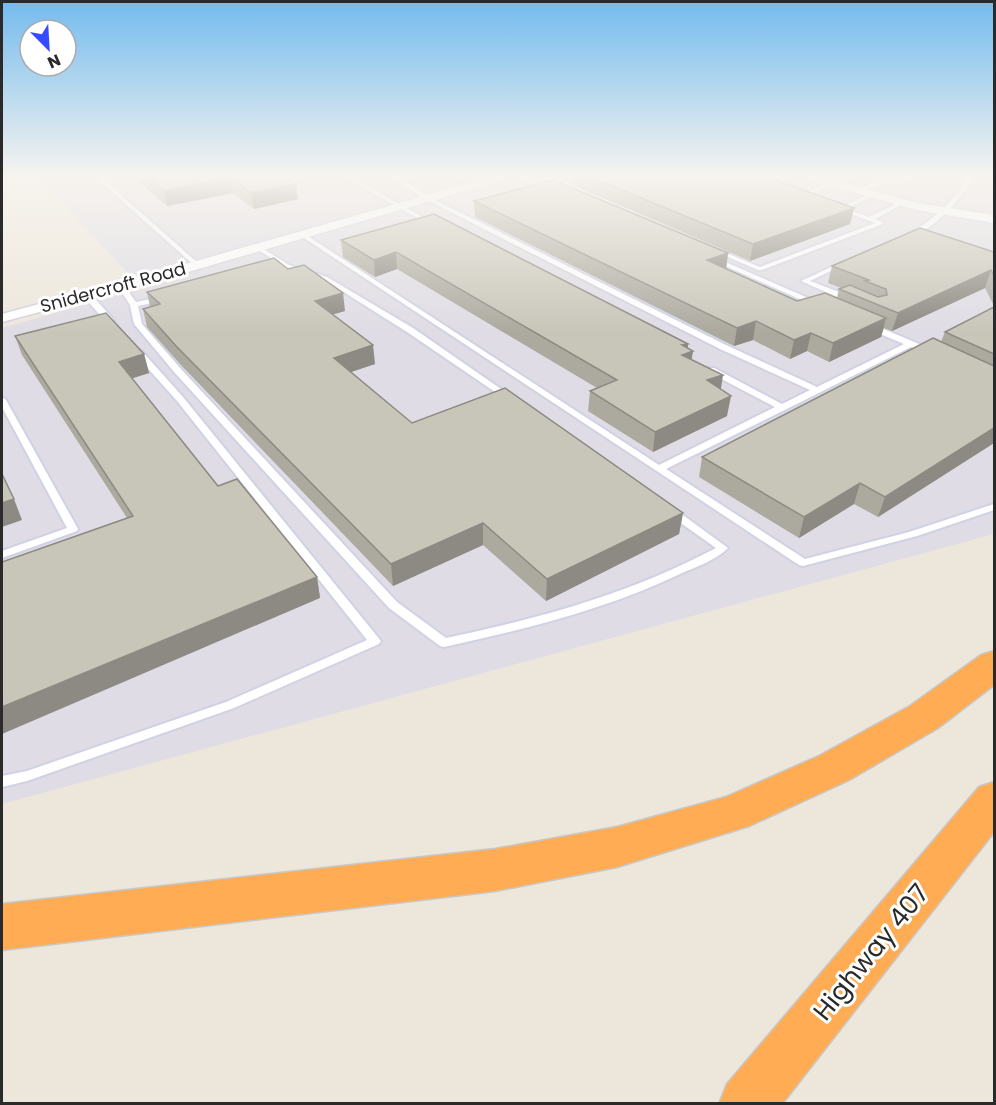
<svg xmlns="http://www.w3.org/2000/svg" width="996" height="1105" font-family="Poppins,sans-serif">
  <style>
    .industrial { fill: #dfdce5 }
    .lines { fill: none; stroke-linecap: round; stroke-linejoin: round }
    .service-casing { stroke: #d0d2e4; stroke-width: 4 }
    .minor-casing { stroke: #d0d2e4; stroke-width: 3 }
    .motorway-casing { stroke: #c8c8c8; stroke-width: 3 }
    .service { fill: #fff; fill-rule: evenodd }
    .minor { fill: #fff; fill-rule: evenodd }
    .motorway { fill: #ffac54; fill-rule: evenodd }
    .wall { fill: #aca99f }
    .shaded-wall { fill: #8c8a82 }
    .building { fill: #c8c5b9; stroke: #8c8a82; stroke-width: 1.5 }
    .labels { text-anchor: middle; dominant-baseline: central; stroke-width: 6; stroke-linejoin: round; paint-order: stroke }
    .far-street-label { font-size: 18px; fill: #2a2a2a; stroke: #fff }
    .near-street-label { font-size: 26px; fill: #2a2a2a; stroke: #fff }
  </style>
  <rect width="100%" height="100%" fill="#ede7db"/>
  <!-- industrial -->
  <polygon class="industrial" points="37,177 994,177 994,534 2,804 2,328 147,287 127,272"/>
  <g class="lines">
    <defs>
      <g id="service">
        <polygon points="95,177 101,177 199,264 199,266 195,266"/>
        <polygon points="344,177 351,177 435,224 430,225"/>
        <polygon points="391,177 398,177 429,197 726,345 817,387 904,344 868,329 868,325 874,325 931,349 932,351 928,353 911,347 666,469 805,559 909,532 994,504 994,510 917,536 803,566 799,565 298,234 303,233 659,465 775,407 708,372 708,368 714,368 782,404 810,390 720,349 425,199"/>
        <polygon points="516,177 523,177 553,190 548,191"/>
        <path d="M539,177C547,177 551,180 558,182C567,183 578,177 587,177L559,186Z"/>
        <polygon points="868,177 876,177 884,179 919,177 904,183 885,183 856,192 856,190 879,181"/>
        <path d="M968,177H974C963,196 931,235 909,235V233C933,221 955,200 968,177Z"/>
        <polygon points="832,181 835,183 834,184 800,198 795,197"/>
        <polygon points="871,193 874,195 873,196 846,209 869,217 902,201 907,202 875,219 883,222 883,224 762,270 758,270 714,251 719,250 760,267 875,223 838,209"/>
        <polygon points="255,246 259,246 289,265 327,277 413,328 514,398 510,401 507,400 407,332 323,279 285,267 255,248"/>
        <polygon points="712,258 716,258 822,304 815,306 712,260"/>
        <polygon points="840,263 845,264 810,281 852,297 852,301 846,301 801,281"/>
        <path d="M121,283L123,284L136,302L165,296V300L138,306L142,324L181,369L397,602L446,638C541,618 629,594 716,548L668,514L667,512L668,510H676L728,548C718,559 694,568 680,574C605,610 525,629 444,647L440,646L389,608L175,373L134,324L130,305L117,285Z"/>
        <polygon points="84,293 90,293 114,320 114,324 108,324 84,297"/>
        <polygon points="135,350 141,350 183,397 381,641 379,644 234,708 27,781 2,787 2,776 27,771 226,702 367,640 177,401 135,354"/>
        <polygon points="2,397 6,400 78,529 77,531 2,558 2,551 67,528 2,407"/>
      </g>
      <g id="minor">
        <polygon points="490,177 508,177 506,179 171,277 2,322 2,314 161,271"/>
        <polygon points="805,177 822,177 918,203 994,215 994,223 917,210 806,179"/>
      </g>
      <g id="motorway">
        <polygon points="994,651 994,685 938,728 849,780 749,826 617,867 495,891 2,950 2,904 495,849 617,827 726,797 819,756 910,706 981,655"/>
        <polygon points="994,782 994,832 782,1104 719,1104 727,1084 979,787"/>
      </g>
    </defs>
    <!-- service casing -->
    <use href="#service" class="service-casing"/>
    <!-- minor casing -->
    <use href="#minor" class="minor-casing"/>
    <!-- motorway casing -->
    <use href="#motorway" class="motorway-casing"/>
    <!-- service -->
    <use href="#service" class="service"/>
    <!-- minor -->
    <use href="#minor" class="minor"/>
    <!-- motorway -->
    <use href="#motorway" class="motorway"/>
  </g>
  <!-- wall -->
  <g class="wall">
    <polygon points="134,177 291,177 298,199 254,209 233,193 167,206"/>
    <polygon points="575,177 767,177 854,208 850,224 750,261 575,186"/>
    <polygon points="474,201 728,253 726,269 797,301 837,298 839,289 841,288 828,283 832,266 994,252 994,306 985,288 892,331 884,328 881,337 829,362 807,351 790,359 753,340 734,346 475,217"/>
    <polygon points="434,214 688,344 688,348 693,351 691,359 720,389 727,416 653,452 588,411 590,391 597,388 397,269 375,277 343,257 341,240"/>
    <polygon points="147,292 345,311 333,314 375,364 351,372 412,423 683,513 679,534 546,601 483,545 393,586 180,364 147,327 143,309 150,307"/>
    <polygon points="994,307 994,443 878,517 854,504 799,538 699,477 702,457 941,342 945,332"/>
    <polygon points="15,336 144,354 149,373 132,378 218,486 317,577 320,598 127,518 22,355"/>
  </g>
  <!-- shaded-wall -->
  <g class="shaded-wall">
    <polygon points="230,177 233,193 167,206 164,191"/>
    <polygon points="296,184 298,199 254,209 251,193"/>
    <polygon points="854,208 850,224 750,261 753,244"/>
    <polygon points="396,252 397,269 375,277 374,260"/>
    <polygon points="728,253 726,270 707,260"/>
    <polygon points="991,270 985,288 892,331 898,313"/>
    <polygon points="343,293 345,311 317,319 315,301"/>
    <polygon points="886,318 881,337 829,362 833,343"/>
    <polygon points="756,321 753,340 734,346 737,328"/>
    <polygon points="811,333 807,351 790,359 794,340"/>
    <polygon points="688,344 687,353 693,351 690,369 680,373 682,345"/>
    <polygon points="373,345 375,364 336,377 334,358"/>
    <polygon points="144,354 149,373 124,381 119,362"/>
    <polygon points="723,375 720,395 707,380"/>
    <polygon points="731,396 727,416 653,452 655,432"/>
    <polygon points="994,428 994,443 878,517 885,497"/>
    <polygon points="860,483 854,504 799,538 804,517"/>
    <polygon points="14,499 22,520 2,527 2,503"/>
    <polygon points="683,513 679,534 546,601 547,579"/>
    <polygon points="483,523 483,545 393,586 391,564"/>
    <polygon points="317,577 320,598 2,734 2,707"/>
  </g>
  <!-- building -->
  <g class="building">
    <polygon points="147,177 286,177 296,184 251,193 230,177 164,191"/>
    <polygon points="590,177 767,177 854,208 753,244"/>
    <polygon points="553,180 728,253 707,260 797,301 825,293 886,318 833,343 811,333 794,340 756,321 737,328 474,201"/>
    <polygon points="434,214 688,344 682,345 693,351 682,355 723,375 707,380 731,396 655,432 590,391 617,380 396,252 374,260 341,240"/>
    <polygon points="920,228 994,252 994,276 991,270 898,313 839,289 850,285 878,297 887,295 886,289 865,281 869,280 832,266"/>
    <polygon points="274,258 288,269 304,265 343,293 315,301 373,345 334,358 412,423 505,388 683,513 547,579 483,523 391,564 176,346 143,309 160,304 147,292"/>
    <polygon points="994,307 994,354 945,332"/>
    <polygon points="106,313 144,354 119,362 218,486 237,479 317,577 2,707 2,562 133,516 15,336"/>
    <polygon points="933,338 994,366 994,428 885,497 860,483 804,517 702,457"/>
    <polygon points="2,474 14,499 2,503"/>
  </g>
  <!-- sky -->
  <linearGradient id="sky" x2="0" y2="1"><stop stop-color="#73bbee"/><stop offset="0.53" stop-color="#f7f4ef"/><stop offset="1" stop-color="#f7f4ef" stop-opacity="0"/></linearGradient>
  <rect width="996" height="332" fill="url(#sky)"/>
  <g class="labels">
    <!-- far-street labels -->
    <g class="far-street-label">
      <text transform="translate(113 287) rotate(-15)">Snidercroft Road</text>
    </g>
    <!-- near-street labels -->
    <g class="near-street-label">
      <text transform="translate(871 952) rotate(-51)">Highway 407</text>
    </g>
  </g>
  <!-- border -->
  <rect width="996" height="1105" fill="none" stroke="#2a2a2a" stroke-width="6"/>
  <!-- north arrow -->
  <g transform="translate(48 48) rotate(156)"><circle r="28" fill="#ffffff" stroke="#aaaaaa" stroke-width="1.5"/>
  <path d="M0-4.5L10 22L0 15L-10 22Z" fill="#364bff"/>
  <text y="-9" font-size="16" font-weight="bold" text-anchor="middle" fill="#2a2a2a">N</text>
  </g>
</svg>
